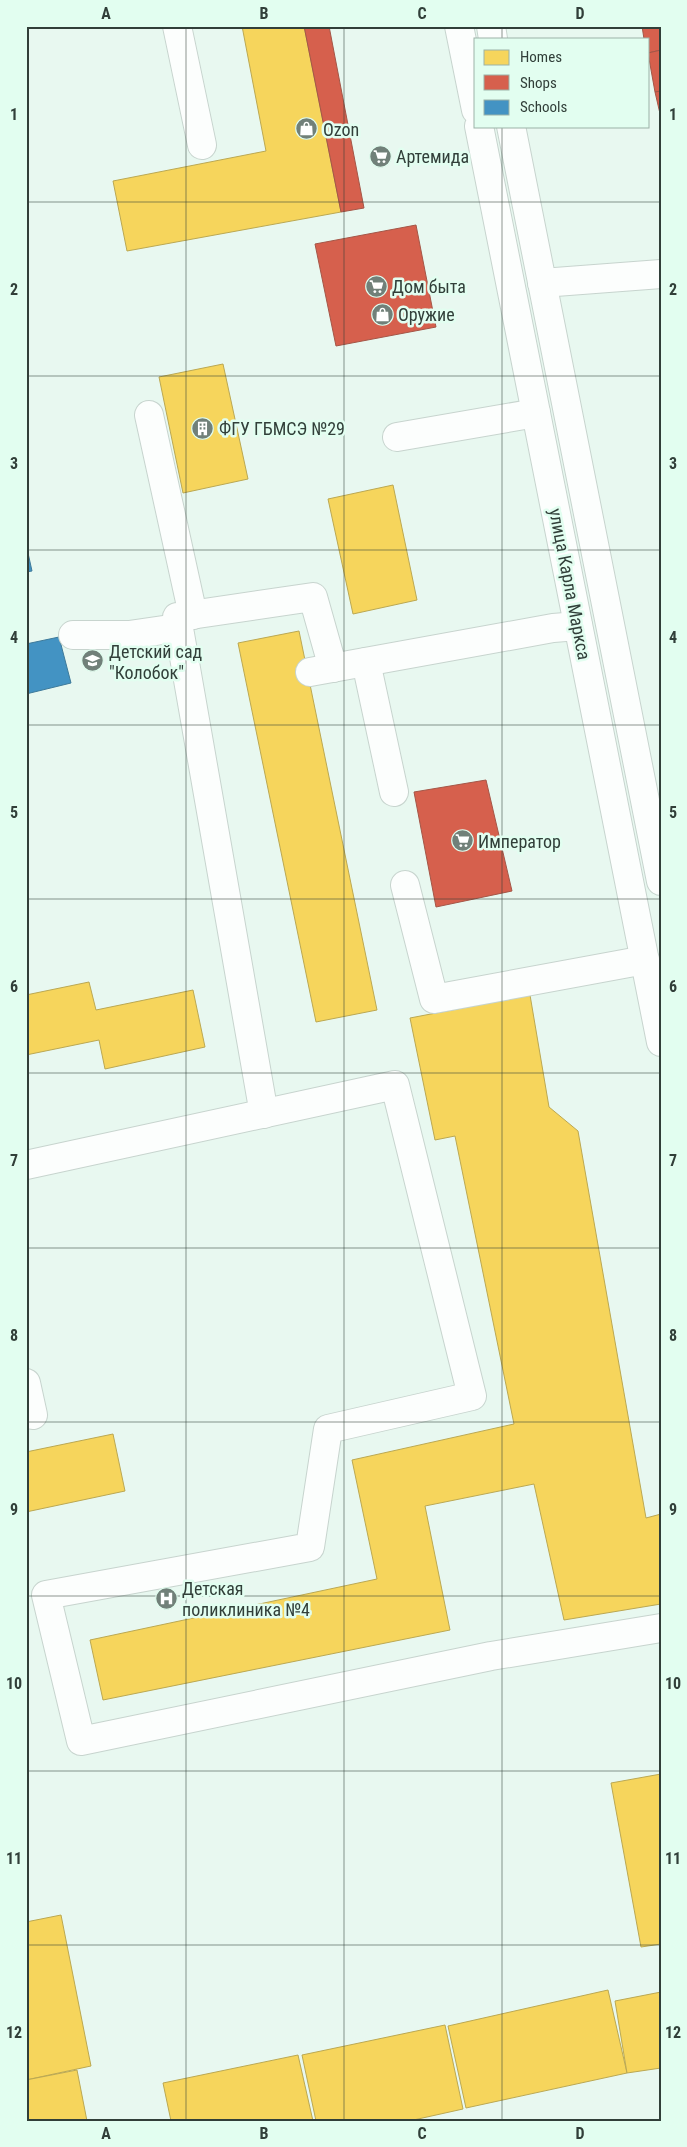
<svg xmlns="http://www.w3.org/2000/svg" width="687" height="2147" font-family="'Roboto Condensed',sans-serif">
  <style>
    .homes { fill: #f6d55c; stroke: #bba852 }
    .shops { fill: #d6604d; stroke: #a45647 }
    .schools { fill: #4393c3; stroke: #3e7a9a }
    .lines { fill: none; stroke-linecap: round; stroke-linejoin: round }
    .minor-casing { stroke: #c7d4ce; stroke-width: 30 }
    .minor { stroke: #fcfefd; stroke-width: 28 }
    .grid { fill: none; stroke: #313f39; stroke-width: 1; stroke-opacity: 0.55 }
    .labels { text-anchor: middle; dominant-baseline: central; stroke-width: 5; stroke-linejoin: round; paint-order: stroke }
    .poi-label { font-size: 18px; fill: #313f39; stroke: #e2fef0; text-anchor: start }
    .street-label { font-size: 18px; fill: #313f39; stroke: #e2fef0 }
    .neatline { fill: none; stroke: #313f39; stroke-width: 2 }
    .grid-label { font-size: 16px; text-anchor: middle; font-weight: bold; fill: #313f39 }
  </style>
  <rect width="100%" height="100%" fill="#e8f8f0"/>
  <!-- homes -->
  <g class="homes">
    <polygon points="242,26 304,26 341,212 127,251 113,181 266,151"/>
    <polygon points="223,364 248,479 183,493 159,377"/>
    <polygon points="393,485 417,600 353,614 328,499"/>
    <polygon points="299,631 377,1010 316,1022 238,643"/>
    <polygon points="89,982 96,1010 193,990 205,1047 105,1069 99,1040 26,1055 26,995"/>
    <polygon points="530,995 549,1107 578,1131 646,1518 661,1514 661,1604 564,1620 534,1484 425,1506 450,1630 103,1700 90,1640 377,1579 352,1460 514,1424 455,1136 435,1140 410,1018"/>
    <polygon points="113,1434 125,1491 26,1512 26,1452"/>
    <polygon points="661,1774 661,1944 641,1947 611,1783"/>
    <polygon points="61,1915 91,2066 26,2080 26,1922"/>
    <polygon points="608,1990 627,2073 466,2108 448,2026"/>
    <polygon points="661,1992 661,2068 627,2073 615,2001"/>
    <polygon points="445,2025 463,2109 409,2121 316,2121 302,2055"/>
    <polygon points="298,2055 313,2121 171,2121 163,2083"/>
    <polygon points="77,2070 87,2121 26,2121 26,2080"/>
  </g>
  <!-- shops -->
  <g class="shops">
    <polygon points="304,26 329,26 364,208 341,212"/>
    <polygon points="642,26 661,26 661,50 648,53 648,39 644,39"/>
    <polygon points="661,50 661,91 655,92 648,53"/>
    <polygon points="661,91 661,118 655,92"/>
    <polygon points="416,225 436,327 336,346 315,244"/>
    <polygon points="486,780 512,891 436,907 414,792"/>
  </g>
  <!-- schools -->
  <g class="schools">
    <polygon points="26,544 32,571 26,572"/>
    <polygon points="59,637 71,683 26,694 26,644"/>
  </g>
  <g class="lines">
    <defs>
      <g id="minor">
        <polyline points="177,26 202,145"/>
        <polyline points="459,26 476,110"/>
        <polyline points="491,26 493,39"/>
        <polyline points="479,126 661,1042"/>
        <polyline points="511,126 661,881"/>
        <polyline points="542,283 661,274"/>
        <polyline points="149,415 193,615"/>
        <polyline points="397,437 536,413"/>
        <polyline points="73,635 129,635 177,628"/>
        <polyline points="366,662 394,792"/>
        <polyline points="310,672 553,628 578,626"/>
        <polyline points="405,885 434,999 645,960"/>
        <polyline points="264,1114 177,617 313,597 333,668"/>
        <polyline points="26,1165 395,1085 472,1396 328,1429 310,1547 46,1595 81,1741 491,1656 661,1628"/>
        <polyline points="26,1383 33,1415"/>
      </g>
    </defs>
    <!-- minor casing -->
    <use href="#minor" class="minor-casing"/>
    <!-- minor -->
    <use href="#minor" class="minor"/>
  </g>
  <!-- grid -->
  <path class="grid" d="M186,26V2121M344,26V2121M502,26V39M502,126V2121M26,202H661M26,376H661M26,550H661M26,725H661M26,899H661M26,1073H661M26,1248H661M26,1422H661M26,1596H661M26,1771H661M26,1945H661"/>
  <!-- icons -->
  <defs>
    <symbol id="shop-disc" viewBox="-11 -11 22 22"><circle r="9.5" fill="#718079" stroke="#e2fef0"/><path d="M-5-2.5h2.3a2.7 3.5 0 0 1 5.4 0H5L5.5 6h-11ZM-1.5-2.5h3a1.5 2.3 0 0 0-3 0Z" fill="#fff"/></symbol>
    <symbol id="supermarket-disc" viewBox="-11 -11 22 22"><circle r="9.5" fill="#718079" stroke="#e2fef0"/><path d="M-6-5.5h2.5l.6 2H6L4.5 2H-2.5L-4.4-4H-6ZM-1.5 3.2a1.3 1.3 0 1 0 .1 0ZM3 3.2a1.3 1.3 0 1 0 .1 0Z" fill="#fff"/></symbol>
    <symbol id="building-disc" viewBox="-11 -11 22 22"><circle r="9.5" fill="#718079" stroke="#e2fef0"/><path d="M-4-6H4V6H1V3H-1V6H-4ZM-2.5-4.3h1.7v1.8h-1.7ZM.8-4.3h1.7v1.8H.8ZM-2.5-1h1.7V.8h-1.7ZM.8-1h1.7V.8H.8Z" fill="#fff"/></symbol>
    <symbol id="school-disc" viewBox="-11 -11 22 22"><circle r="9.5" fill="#718079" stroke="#e2fef0"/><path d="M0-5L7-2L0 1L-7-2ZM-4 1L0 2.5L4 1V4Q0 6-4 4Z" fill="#fff"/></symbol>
    <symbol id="hospital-disc" viewBox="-11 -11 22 22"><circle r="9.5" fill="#718079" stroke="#e2fef0"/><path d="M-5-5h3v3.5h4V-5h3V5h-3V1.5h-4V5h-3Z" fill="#fff"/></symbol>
  </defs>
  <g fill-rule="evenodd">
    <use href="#shop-disc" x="294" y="116" width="25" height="25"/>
    <use href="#supermarket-disc" x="368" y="144" width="25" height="25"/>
    <use href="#supermarket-disc" x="364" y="274" width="25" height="25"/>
    <use href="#shop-disc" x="370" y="302" width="25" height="25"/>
    <use href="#building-disc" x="190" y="416" width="25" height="25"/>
    <use href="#school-disc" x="80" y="648" width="25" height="25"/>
    <use href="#supermarket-disc" x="450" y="828" width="25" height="25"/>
    <use href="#hospital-disc" x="154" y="1586" width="25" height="25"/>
  </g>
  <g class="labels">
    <!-- poi labels -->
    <g class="poi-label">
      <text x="323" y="129">Ozon</text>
      <text x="396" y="156">Артемида</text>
      <text x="392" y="286">Дом быта</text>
      <text x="398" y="314">Оружие</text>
      <text x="219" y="428">ФГУ ГБМСЭ №29</text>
      <text x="109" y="651">Детский сад<tspan x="109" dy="21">"Колобок"</tspan></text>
      <text x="478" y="841">Император</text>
      <text x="182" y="1588">Детская<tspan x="182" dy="21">поликлиника №4</tspan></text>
    </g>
    <!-- street labels -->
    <g class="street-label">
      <text transform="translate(570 584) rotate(79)">улица Карла Маркса</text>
    </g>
  </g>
  <!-- border -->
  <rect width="687" height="2147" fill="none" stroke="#e2fef0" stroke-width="55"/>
  <!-- legend -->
  <rect x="474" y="38" width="175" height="90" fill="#e2fef0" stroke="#9bb2a7"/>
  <rect x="484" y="50" width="25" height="15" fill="#f6d55c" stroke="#9bb2a7"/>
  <text x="520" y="62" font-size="15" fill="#313f39">Homes</text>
  <rect x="484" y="75" width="25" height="15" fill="#d6604d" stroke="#9bb2a7"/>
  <text x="520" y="88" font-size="15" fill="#313f39">Shops</text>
  <rect x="484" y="100" width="25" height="15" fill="#4393c3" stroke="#9bb2a7"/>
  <text x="520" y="112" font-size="15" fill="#313f39">Schools</text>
  <rect x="28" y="28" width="632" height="2092" class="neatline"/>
  <g class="grid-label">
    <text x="106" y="19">A</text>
    <text x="264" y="19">B</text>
    <text x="422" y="19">C</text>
    <text x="580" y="19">D</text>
    <text x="14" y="120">1</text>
    <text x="673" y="120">1</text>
    <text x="14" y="295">2</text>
    <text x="673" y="295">2</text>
    <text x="14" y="469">3</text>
    <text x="673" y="469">3</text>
    <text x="14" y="643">4</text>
    <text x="673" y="643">4</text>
    <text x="14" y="818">5</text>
    <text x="673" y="818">5</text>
    <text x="14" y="992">6</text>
    <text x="673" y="992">6</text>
    <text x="14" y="1166">7</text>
    <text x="673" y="1166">7</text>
    <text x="14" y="1341">8</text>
    <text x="673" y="1341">8</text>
    <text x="14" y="1515">9</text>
    <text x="673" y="1515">9</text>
    <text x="14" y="1689">10</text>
    <text x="673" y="1689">10</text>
    <text x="14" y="1864">11</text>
    <text x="673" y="1864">11</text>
    <text x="14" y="2038">12</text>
    <text x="673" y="2038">12</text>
    <text x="106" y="2139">A</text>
    <text x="264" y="2139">B</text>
    <text x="422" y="2139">C</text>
    <text x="580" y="2139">D</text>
  </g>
</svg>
